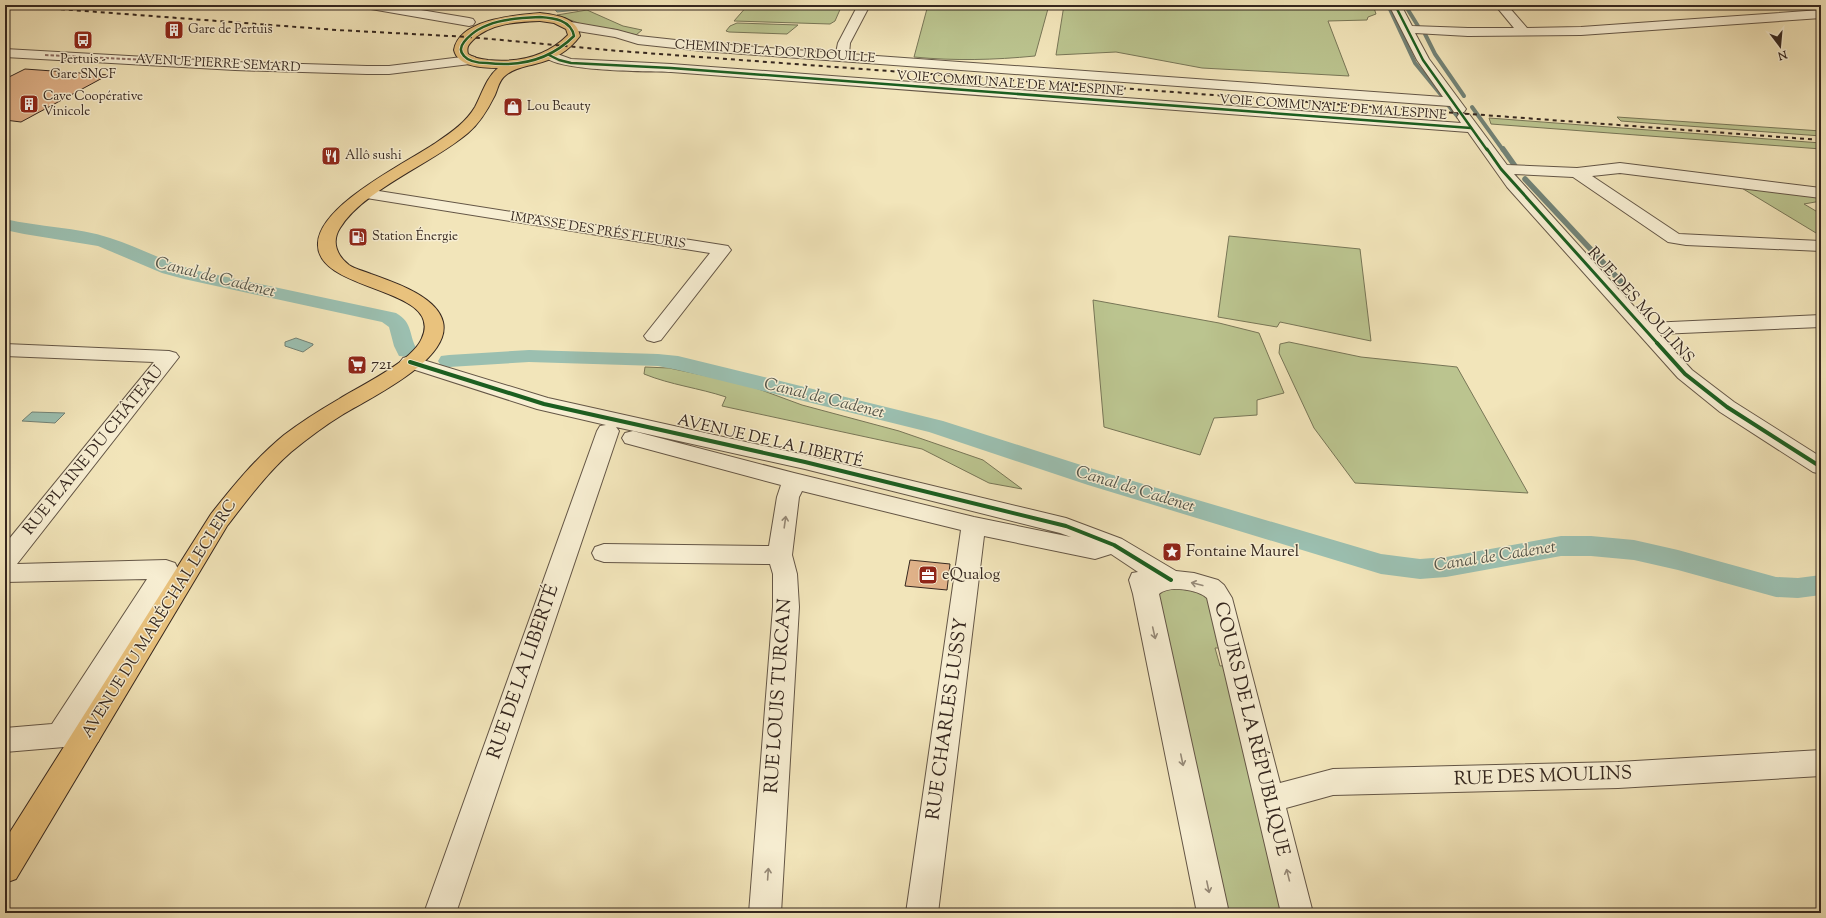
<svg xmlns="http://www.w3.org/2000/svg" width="1826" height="918" font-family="'Sorts Mill Goudy',serif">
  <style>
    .green { fill: #bbc48f; stroke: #787657 }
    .water { fill: #9bbfb0; stroke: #728276 }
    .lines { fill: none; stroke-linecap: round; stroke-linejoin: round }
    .stream-far1 { stroke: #728276; stroke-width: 4 }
    .stream { stroke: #728276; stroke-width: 5.5 }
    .canal { fill: #9bbfb0; fill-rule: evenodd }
    .building { fill: #e0b289; stroke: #35271f }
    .minor-casing { stroke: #645646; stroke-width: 2 }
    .major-casing { stroke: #35271f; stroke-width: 2 }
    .minor { fill: #f7eed2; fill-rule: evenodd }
    .major { fill: #e9c27d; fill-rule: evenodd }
    .rail { stroke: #35271f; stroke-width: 2; stroke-dasharray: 4 4; stroke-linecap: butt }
    .quiet { stroke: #8d6e63; stroke-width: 2; stroke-dasharray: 3.5 2; stroke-linecap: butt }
    .cycleway-far2-casing { stroke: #f7eed2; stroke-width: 4 }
    .cycleway-far1-casing { stroke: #f7eed2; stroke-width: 5 }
    .cycleway-casing { stroke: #f7eed2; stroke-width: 6 }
    .cycleway-far2 { stroke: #1b5e20; stroke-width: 2.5 }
    .cycleway-far1 { stroke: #1b5e20; stroke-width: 3 }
    .cycleway { stroke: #1b5e20; stroke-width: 4 }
    .oneway { stroke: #968a78 }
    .labels { text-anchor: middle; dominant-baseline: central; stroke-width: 3; stroke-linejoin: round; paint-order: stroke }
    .far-poi-label { font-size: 13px; fill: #35271f; stroke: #f7eed2; text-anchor: start }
    .far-street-label { font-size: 13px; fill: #35271f; stroke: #f7eed2 }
    .street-label { font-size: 16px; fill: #35271f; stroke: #f7eed2 }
    .poi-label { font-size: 16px; fill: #35271f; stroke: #f7eed2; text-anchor: start }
    .water-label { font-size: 17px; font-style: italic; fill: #54554a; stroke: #f7eed2 }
    .near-street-label { font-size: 19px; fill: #35271f; stroke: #f7eed2 }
  </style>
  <rect width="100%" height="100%" fill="#f2e5ba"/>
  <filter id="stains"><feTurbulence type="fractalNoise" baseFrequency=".005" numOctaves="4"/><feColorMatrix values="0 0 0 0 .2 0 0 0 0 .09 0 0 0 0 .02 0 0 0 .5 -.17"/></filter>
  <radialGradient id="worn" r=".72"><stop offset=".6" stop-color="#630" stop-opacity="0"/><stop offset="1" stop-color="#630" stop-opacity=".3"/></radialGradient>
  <!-- green -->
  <g class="green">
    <polygon points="748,5 842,5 835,21 830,24 734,21"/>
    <path d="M928,5H1049L1035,56C994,60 954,61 914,57Z"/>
    <polygon points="1064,5 1373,5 1376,14 1368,17 1367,20 1328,21 1349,76 1202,68 1116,52 1056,55"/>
    <polygon points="587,10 623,26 642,30 636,35 613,29 589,27 557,15"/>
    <polygon points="737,23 798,25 787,34 729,32 726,31 730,26"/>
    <polygon points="1617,117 1821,131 1821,136 1621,121"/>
    <polygon points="1489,118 1821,143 1821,149 1491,124"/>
    <polygon points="1740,187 1821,197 1821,201 1804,204 1821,214 1821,236"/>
    <polygon points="1229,236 1360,249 1371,341 1280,322 1277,327 1218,317"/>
    <polygon points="1093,300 1219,323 1259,333 1284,393 1257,400 1257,415 1214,418 1200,455 1104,427"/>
    <polygon points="1289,342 1361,357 1457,367 1528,493 1355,483 1314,428 1279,353 1280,344"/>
    <path d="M645,367L669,368L745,384L802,405L899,431L983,460L1022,489L989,483L922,449L722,406L726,397C699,388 671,385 644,374Z"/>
    <path d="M1165,588C1176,589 1196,587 1205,594C1214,601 1220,636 1223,648H1215L1220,666L1228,665L1290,913H1219L1153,595Z"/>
  </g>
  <!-- water -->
  <g class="water">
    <polygon points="551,5 576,5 578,10 557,12"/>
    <polygon points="296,338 313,344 313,345 303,352 285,346 285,342"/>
    <polygon points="32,412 65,413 55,423 22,421"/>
  </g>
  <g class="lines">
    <!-- stream-far1 -->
    <g class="stream-far1">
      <polyline points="1388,5 1415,63 1442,96"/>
      <polyline points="1405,5 1418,26"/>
      <polyline points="1425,34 1435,54 1464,96"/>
      <polyline points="1448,105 1458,117"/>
      <polyline points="1472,107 1503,150"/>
    </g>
    <!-- stream -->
    <g class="stream">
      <polyline points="1503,149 1515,166"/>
      <polyline points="1525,179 1626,287"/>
    </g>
    <!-- canal -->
    <g class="canal">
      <path d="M5,219C39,227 77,227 110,238C139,247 165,262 194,270L396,313C414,323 408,336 418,351L415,356L407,357L399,356L394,346L389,327L382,322L184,279L162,273L98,246L24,234L5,230Z"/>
      <polygon points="529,350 658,354 678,356 943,421 1106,473 1381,554 1420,559 1446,557 1561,536 1591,536 1634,540 1678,550 1776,577 1798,578 1821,575 1821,595 1798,598 1776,597 1678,570 1634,560 1591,556 1561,556 1446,577 1420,579 1381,574 1088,485 929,432 678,370 658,366 529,362 449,367 441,366 438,361 441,356 449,355"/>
    </g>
  </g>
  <!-- building -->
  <g class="building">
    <polygon points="25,69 108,75 21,122 5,120 5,79"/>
    <polygon points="910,560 950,564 947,590 905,586"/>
  </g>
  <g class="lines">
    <defs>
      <g id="minor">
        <polygon points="365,5 391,5 469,18 473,19 475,22 473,25 469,26 371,9"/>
        <polygon points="858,5 870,5 850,43 849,54 1443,97 1417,60 1389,5 1401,5 1412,26 1468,28 1514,28 1495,5 1507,5 1527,28 1581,27 1821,10 1821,18 1581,35 1468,36 1415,33 1429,59 1466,109 1464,112 1454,112 1450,106 703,51 638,44 615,37 571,30 567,29 565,26 567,23 571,22 617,30 639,36 703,43 836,53 838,43"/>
        <polygon points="5,49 235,62 367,66 389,66 470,56 475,57 476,60 475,63 470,64 389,74 367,74 235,70 5,57"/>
        <path d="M549,51L571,59L671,64L1461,123L1457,117L1459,114H1469L1507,165L1577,168L1620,163L1821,188V198L1620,173L1592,176L1679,234L1821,241V251L1686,245L1668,242L1573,177L1514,174L1649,323L1821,315V327L1659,334L1692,370L1734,402L1821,457V474L1813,472L1720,412L1678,378L1507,187L1468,132L671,72C648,71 554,72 543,55L544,52Z"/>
        <polygon points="366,189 722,245 728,246 731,250 661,340 654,342 647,340 644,336 710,253 360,197 358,194 360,191"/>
        <polygon points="5,344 169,351 176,353 179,357 17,564 166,560 175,563 178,569 84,721 98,724 102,733 98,742 88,745 5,752 5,728 52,724 147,579 5,582 5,544 154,362 5,356"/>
        <path d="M410,356L548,398L805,455L1066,518L1122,539L1176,571L1194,573L1218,580L1224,585L1232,598L1280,783L1333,769L1618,762L1821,750V776L1618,788L1333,795L1286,808L1313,913H1281L1207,598C1197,589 1169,585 1159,594L1229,913H1197L1133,594L1129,580L1132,573L1138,572L1111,554L1095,559L984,536L938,913H906L961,530L802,491L799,497L792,555L797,574L799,607L781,913H749L773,607V574L770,564L604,562L595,559L592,553L595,547L604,544L769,546L777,497L781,485L625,443L622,438L625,433L633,431L794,473L974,517L1071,537L1060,533L805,469L616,427L619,431L456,913H424L597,431L600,426L606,425L537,409L403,366L400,362L403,358Z"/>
      </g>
      <path id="major" d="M540,13C556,15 577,17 580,36C569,51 553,60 535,64C524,67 515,68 506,75C499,80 498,88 495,95C488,109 480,123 468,133C433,163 363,190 340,228C331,242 337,256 349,265C355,269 364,271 371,274C393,282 437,296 443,322C452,360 368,399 342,415C324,426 307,439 291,452C267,473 247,500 227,526L16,879L5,883V840L211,514C233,486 256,458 284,435C301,422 320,410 339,399C360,386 413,361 422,338C445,286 315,293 318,243C320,204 408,162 437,142C452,132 466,122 475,107C482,94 486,78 498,68C483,68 458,67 454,50C459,19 516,15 540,13ZM540,21L554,23L566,29L568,35C546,57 518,63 488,60C481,59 474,58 468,54C466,47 469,44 473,40C490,23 517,22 540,21Z"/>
    </defs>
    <!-- minor casing -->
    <use href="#minor" class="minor-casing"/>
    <!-- major casing -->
    <use href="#major" class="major-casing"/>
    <!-- minor -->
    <use href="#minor" class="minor"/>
    <!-- major -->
    <use href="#major" class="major"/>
    <!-- rail -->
    <polyline class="rail" points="5,5 337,30 469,37 619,51 1821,140"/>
    <!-- quiet -->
    <polyline class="quiet" points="45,55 146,60"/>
    <defs>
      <g id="cycleway-far2">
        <polyline points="1395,5 1423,60 1487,150"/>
        <path d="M540,17C554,18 571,20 574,36C550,60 520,67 487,63C479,63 469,62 464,56C460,52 460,47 464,42C481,20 514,18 540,17Z"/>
        <polyline points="549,55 559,60 571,63 671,68 1471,128"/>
      </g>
      <polyline id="cycleway-far1" points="1487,149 1501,169 1658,344"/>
      <g id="cycleway">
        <polyline points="1657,343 1685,374 1727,407 1821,467"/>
        <polyline points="410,362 544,404 805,462 1066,526 1114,545 1171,580"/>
      </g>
    </defs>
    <!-- cycleway-far2 casing -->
    <use href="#cycleway-far2" class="cycleway-far2-casing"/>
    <!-- cycleway-far1 casing -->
    <use href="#cycleway-far1" class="cycleway-far1-casing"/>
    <!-- cycleway casing -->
    <use href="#cycleway" class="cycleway-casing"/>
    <!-- cycleway-far2 -->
    <use href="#cycleway-far2" class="cycleway-far2"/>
    <!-- cycleway-far1 -->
    <use href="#cycleway-far1" class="cycleway-far1"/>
    <!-- cycleway -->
    <use href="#cycleway" class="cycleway"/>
  </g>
  <!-- one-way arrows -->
  <defs><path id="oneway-shaft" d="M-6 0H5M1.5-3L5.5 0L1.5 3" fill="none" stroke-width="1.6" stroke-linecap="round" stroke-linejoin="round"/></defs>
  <g class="oneway">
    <use href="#oneway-shaft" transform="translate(785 522) rotate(-82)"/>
    <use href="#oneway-shaft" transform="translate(1197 584) rotate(-166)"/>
    <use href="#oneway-shaft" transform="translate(1154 633) rotate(77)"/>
    <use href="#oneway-shaft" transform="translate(1182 760) rotate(78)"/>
    <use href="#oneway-shaft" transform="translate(768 874) rotate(-86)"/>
    <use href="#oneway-shaft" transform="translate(1288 875) rotate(-104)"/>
    <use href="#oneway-shaft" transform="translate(1208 887) rotate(78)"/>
  </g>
  <!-- icons -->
  <defs>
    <symbol id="building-square" viewBox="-11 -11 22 22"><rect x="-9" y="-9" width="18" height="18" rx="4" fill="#8f2418" stroke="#f7eed2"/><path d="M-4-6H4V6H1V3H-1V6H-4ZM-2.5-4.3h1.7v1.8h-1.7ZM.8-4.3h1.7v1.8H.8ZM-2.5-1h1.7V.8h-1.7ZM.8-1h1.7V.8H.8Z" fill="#fff"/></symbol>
    <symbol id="bus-square" viewBox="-11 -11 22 22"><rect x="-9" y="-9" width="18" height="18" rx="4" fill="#8f2418" stroke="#f7eed2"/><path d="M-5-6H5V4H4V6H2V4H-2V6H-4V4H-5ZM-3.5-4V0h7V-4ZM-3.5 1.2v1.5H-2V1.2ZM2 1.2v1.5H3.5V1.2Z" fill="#fff"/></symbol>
    <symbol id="shop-square" viewBox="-11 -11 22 22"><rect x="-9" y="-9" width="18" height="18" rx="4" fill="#8f2418" stroke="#f7eed2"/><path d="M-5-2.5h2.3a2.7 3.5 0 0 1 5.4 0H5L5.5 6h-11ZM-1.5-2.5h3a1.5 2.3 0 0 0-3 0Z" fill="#fff"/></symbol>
    <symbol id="restaurant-square" viewBox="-11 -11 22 22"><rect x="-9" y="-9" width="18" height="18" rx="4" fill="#8f2418" stroke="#f7eed2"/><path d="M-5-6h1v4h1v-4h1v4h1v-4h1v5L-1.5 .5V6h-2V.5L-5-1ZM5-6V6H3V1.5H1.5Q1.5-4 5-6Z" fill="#fff"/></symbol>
    <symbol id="fuel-square" viewBox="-11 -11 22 22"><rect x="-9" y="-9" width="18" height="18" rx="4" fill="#8f2418" stroke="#f7eed2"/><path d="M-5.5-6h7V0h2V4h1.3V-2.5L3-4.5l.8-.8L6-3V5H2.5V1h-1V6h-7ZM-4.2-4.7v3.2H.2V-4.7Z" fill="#fff"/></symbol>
    <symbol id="supermarket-square" viewBox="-11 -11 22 22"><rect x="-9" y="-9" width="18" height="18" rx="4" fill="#8f2418" stroke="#f7eed2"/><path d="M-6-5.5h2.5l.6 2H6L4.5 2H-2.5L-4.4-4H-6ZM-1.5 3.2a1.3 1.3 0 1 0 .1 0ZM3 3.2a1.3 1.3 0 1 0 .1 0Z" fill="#fff"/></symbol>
    <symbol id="sight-square" viewBox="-11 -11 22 22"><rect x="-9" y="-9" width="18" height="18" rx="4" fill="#8f2418" stroke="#f7eed2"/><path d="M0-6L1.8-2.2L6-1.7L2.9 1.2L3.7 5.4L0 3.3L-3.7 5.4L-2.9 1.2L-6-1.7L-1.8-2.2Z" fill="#fff"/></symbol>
    <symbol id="office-square" viewBox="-11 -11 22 22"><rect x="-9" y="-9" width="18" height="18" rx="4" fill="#8f2418" stroke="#f7eed2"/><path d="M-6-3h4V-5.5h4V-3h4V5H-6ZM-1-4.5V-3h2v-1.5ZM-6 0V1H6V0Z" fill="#fff"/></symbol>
  </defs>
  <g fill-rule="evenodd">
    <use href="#building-square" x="163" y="19" width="22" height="22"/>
    <use href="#bus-square" x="72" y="29" width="22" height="22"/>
    <use href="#building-square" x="18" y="93" width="22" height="22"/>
    <use href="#shop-square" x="502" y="96" width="22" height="22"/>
    <use href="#restaurant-square" x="320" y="145" width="22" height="22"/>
    <use href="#fuel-square" x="347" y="226" width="22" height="22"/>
    <use href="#supermarket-square" x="346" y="354" width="22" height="22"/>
    <use href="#sight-square" x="1161" y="541" width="22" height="22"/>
    <use href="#office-square" x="917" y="564" width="22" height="22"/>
  </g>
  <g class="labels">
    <!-- far-poi labels -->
    <g class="far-poi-label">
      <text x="188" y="30">Gare de Pertuis</text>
      <text x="83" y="60" text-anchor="middle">Pertuis -<tspan x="83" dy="15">Gare SNCF</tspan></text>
      <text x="43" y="97">Cave Coopérative<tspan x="43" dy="15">Vinicole</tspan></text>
      <text x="527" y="107">Lou Beauty</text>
      <text x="345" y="156">Allô sushi</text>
      <text x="372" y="237">Station Énergie</text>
    </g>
    <!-- far-street labels -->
    <g class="far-street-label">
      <text transform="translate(775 52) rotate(4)">CHEMIN DE LA DOURDOUILLE</text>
      <text transform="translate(218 64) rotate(3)">AVENUE PIERRE SEMARD</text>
      <text transform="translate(1010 84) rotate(4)">VOIE COMMUNALE DE MALESPINE</text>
      <text transform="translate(1333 108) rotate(4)">VOIE COMMUNALE DE MALESPINE</text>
      <text transform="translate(598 231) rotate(9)">IMPASSE DES PRÉS FLEURIS</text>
    </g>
    <!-- street labels -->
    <g class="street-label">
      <text transform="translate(1640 306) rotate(48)">RUE DES MOULINS</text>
      <text transform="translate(770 442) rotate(13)">AVENUE DE LA LIBERTÉ</text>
      <text transform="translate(94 451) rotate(-51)">RUE PLAINE DU CHÂTEAU</text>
      <text transform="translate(160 619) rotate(-58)">AVENUE DU MARÉCHAL LECLERC</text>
    </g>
    <!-- poi labels -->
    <g class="poi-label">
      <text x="371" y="365">721</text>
      <text x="1186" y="552">Fontaine Maurel</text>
      <text x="942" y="575">eQualog</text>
    </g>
    <!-- water labels -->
    <g class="water-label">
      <text transform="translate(215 278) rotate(14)">Canal de Cadenet</text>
      <text transform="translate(824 399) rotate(14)">Canal de Cadenet</text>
      <text transform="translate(1135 490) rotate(17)">Canal de Cadenet</text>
      <text transform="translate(1495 557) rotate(-9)">Canal de Cadenet</text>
    </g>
    <!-- near-street labels -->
    <g class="near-street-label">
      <text transform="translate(524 672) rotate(-71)">RUE DE LA LIBERTÉ</text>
      <text transform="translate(779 696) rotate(-86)">RUE LOUIS TURCAN</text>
      <text transform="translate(948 719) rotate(-82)">RUE CHARLES LUSSY</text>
      <text transform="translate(1251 729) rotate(76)">COURS DE LA RÉPUBLIQUE</text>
      <text transform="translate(1543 777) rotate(-2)">RUE DES MOULINS</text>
    </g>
  </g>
  <!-- margin -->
  <rect width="1826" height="918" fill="none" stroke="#f2e5ba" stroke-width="20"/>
  <rect x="6" y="6" width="1814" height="906" fill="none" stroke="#35271f" stroke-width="2"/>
  <rect x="10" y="10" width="1806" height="898" fill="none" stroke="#35271f"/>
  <!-- north arrow -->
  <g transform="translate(1780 46) rotate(164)" stroke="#f7eed2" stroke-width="3" paint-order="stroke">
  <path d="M0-3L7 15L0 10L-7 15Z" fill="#35271f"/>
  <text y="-6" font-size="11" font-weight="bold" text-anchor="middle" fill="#35271f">N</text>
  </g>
  <rect width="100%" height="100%" filter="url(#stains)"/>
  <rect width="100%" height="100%" fill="url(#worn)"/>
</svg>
